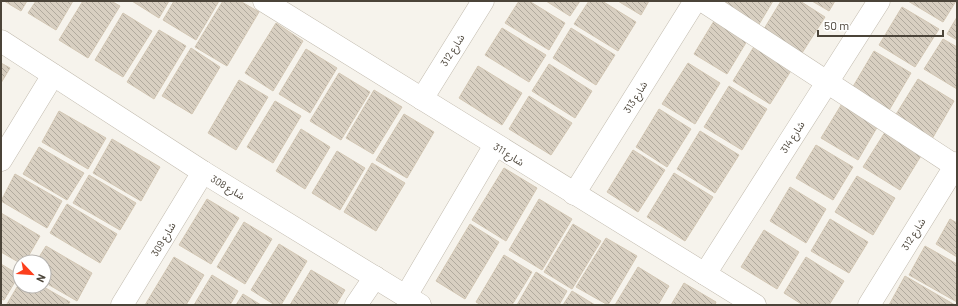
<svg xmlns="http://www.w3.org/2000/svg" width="958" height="306" font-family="Barlow,'Noto Sans Arabic',sans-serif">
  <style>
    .building { fill: url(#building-back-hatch); stroke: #d3c7b4 }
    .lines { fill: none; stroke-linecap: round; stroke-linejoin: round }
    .minor-casing { stroke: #c2bbae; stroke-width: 23 }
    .minor { stroke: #fff; stroke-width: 22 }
    .labels { text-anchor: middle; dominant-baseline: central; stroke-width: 3.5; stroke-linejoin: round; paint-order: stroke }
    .street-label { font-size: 10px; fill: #4b4439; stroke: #fff }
  </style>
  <defs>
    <pattern id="building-back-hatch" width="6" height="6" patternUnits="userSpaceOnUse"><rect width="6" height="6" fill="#d8cfc1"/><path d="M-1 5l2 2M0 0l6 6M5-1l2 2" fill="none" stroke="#b1aa9e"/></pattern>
  </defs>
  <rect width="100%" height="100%" fill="#f6f3ec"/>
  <!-- building -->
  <g class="building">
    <polygon points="4,1 27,1 21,11"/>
    <polygon points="36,1 73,1 56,30 28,13"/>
    <polygon points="83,1 111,1 120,6 88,58 59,40"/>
    <polygon points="132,1 169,1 159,18"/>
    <polygon points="174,1 219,1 196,40 163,20"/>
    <polygon points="223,1 240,1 259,12 227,66 195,47"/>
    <polygon points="519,1 529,1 565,23 549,50 505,23"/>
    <polygon points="546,1 580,1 570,16"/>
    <polygon points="589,1 602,1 636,22 618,51 574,24"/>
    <polygon points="618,1 649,1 641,15"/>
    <polygon points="727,1 773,1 758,26 725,5"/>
    <polygon points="781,1 800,1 825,17 802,53 764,29"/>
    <polygon points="812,1 835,1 829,11"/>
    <polygon points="908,1 956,1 943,22"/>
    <polygon points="902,7 939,29 915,67 879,45"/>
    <polygon points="123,13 152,31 123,77 95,60"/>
    <polygon points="957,17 957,40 947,34"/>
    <polygon points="714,21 747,41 727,74 694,54"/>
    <polygon points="276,23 303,41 273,91 245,73"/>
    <polygon points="502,28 546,55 529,82 485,55"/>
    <polygon points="571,28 615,55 596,85 553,58"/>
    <polygon points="159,30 186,46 154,99 127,82"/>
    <polygon points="943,39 957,47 957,89 924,69"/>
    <polygon points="755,45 792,69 770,104 733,81"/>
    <polygon points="191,48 220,67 192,114 162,96"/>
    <polygon points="306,49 337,68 310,113 279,94"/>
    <polygon points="874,51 911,73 888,112 851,90"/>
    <polygon points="1,63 10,68 1,83"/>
    <polygon points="688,63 720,83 695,124 662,104"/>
    <polygon points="549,64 592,91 575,118 532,91"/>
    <polygon points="478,66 522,93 502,125 459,98"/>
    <polygon points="339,73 370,92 341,140 310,121"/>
    <polygon points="918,79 954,101 932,139 895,116"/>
    <polygon points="239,80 268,97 236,150 208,133"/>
    <polygon points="729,86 767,109 742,150 704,127"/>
    <polygon points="374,90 402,107 373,154 346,138"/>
    <polygon points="529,96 572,123 551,155 509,129"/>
    <polygon points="275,101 301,116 273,163 247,147"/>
    <polygon points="843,102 879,124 858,160 821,138"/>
    <polygon points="659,109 691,129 667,167 636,147"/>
    <polygon points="59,111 106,138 88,169 42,142"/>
    <polygon points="404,114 434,132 407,178 376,160"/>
    <polygon points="301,129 330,147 305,189 276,171"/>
    <polygon points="887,129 924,151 900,190 863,167"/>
    <polygon points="700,131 739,155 715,193 677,169"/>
    <polygon points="112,139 160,167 141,201 93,173"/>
    <polygon points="816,145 853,167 833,200 796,178"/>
    <polygon points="39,147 84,173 67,200 23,174"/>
    <polygon points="633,150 665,170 638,212 607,192"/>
    <polygon points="337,151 365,168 340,210 312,193"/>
    <polygon points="372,163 405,183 376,231 344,212"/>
    <polygon points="504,168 537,188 506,241 472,220"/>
    <polygon points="674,173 713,197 685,241 647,217"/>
    <polygon points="15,174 62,201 47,228 1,201"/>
    <polygon points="89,175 136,203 120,230 73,203"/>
    <polygon points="857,176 895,198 873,235 835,212"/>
    <polygon points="790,187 826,209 806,243 770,221"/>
    <polygon points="207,199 239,218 211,264 179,245"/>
    <polygon points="539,199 572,219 542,270 509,250"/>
    <polygon points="67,204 117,234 100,263 50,233"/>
    <polygon points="1,213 40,236 25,262 20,262 20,263 1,252"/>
    <polygon points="830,219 868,242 849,273 811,251"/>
    <polygon points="950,219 957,223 957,257 936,244"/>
    <polygon points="244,222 272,239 245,284 217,267"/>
    <polygon points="470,224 499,242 465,299 436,281"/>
    <polygon points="573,224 601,241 572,289 544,272"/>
    <polygon points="764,230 799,252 777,289 741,267"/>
    <polygon points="606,238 637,256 608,305 576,287"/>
    <polygon points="279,244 307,261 281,305 275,305 251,290"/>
    <polygon points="46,246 92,273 77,301 44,282 44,262 36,262"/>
    <polygon points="925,246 957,264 957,302 909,275"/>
    <polygon points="504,255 532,272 512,305 481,305 476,302"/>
    <polygon points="174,257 204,275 186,305 145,305"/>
    <polygon points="806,257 844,281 829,305 803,305 784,293"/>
    <polygon points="1,264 19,275 4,300 1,299"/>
    <polygon points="638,267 669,286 658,305 615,305"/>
    <polygon points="311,270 345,290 336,305 290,305"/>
    <polygon points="536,272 567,291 559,305 517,305"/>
    <polygon points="212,275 238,291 230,305 194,305"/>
    <polygon points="905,276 955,305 889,305"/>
    <polygon points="20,282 20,286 42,286 70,302 68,305 9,305 7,304"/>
    <polygon points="684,283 716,302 715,305 671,305"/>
    <polygon points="572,291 595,305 563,305"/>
    <polygon points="243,294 261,305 236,305"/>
  </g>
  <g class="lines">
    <defs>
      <g id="minor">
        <polyline points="264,1 755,305"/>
        <polyline points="703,1 957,167"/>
        <polyline points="1,41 203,172 420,305"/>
        <polyline points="422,99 483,1"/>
        <polyline points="1,160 53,75"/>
        <polyline points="574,194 695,1"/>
        <polyline points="705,274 879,1"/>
        <polyline points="406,296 495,145"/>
        <polyline points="122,305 203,172"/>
        <polyline points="356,305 375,277"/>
        <polyline points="869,305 957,163"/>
      </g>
    </defs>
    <!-- minor casing -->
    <use href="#minor" class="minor-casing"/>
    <!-- minor -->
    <use href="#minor" class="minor"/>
  </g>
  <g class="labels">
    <!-- street labels -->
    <g class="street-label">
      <text transform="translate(452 50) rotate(-58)">شارع 312</text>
      <text transform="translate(635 97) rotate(-58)">شارع 313</text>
      <text transform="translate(792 137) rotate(-57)">شارع 314</text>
      <text transform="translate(509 154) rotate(32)">شارع 311</text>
      <text transform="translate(228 187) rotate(31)">شارع 308</text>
      <text transform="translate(913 234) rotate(-58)">شارع 312</text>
      <text transform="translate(163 239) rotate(-59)">شارع 309</text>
    </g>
  </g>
  <!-- border -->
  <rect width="958" height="306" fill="none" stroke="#4b4439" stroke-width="4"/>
  <!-- north arrow -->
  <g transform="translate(32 274) rotate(115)"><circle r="19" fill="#ffffff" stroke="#b7b4b0"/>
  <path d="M0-3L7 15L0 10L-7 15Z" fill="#fc3f1d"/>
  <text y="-6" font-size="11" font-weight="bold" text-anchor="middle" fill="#4b4439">N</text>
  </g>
  <!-- scale -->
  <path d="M818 30v6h125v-6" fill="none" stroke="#4b4439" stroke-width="2"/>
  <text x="824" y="30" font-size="12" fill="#4b4439" stroke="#ffffff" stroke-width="3" paint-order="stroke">50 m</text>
</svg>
